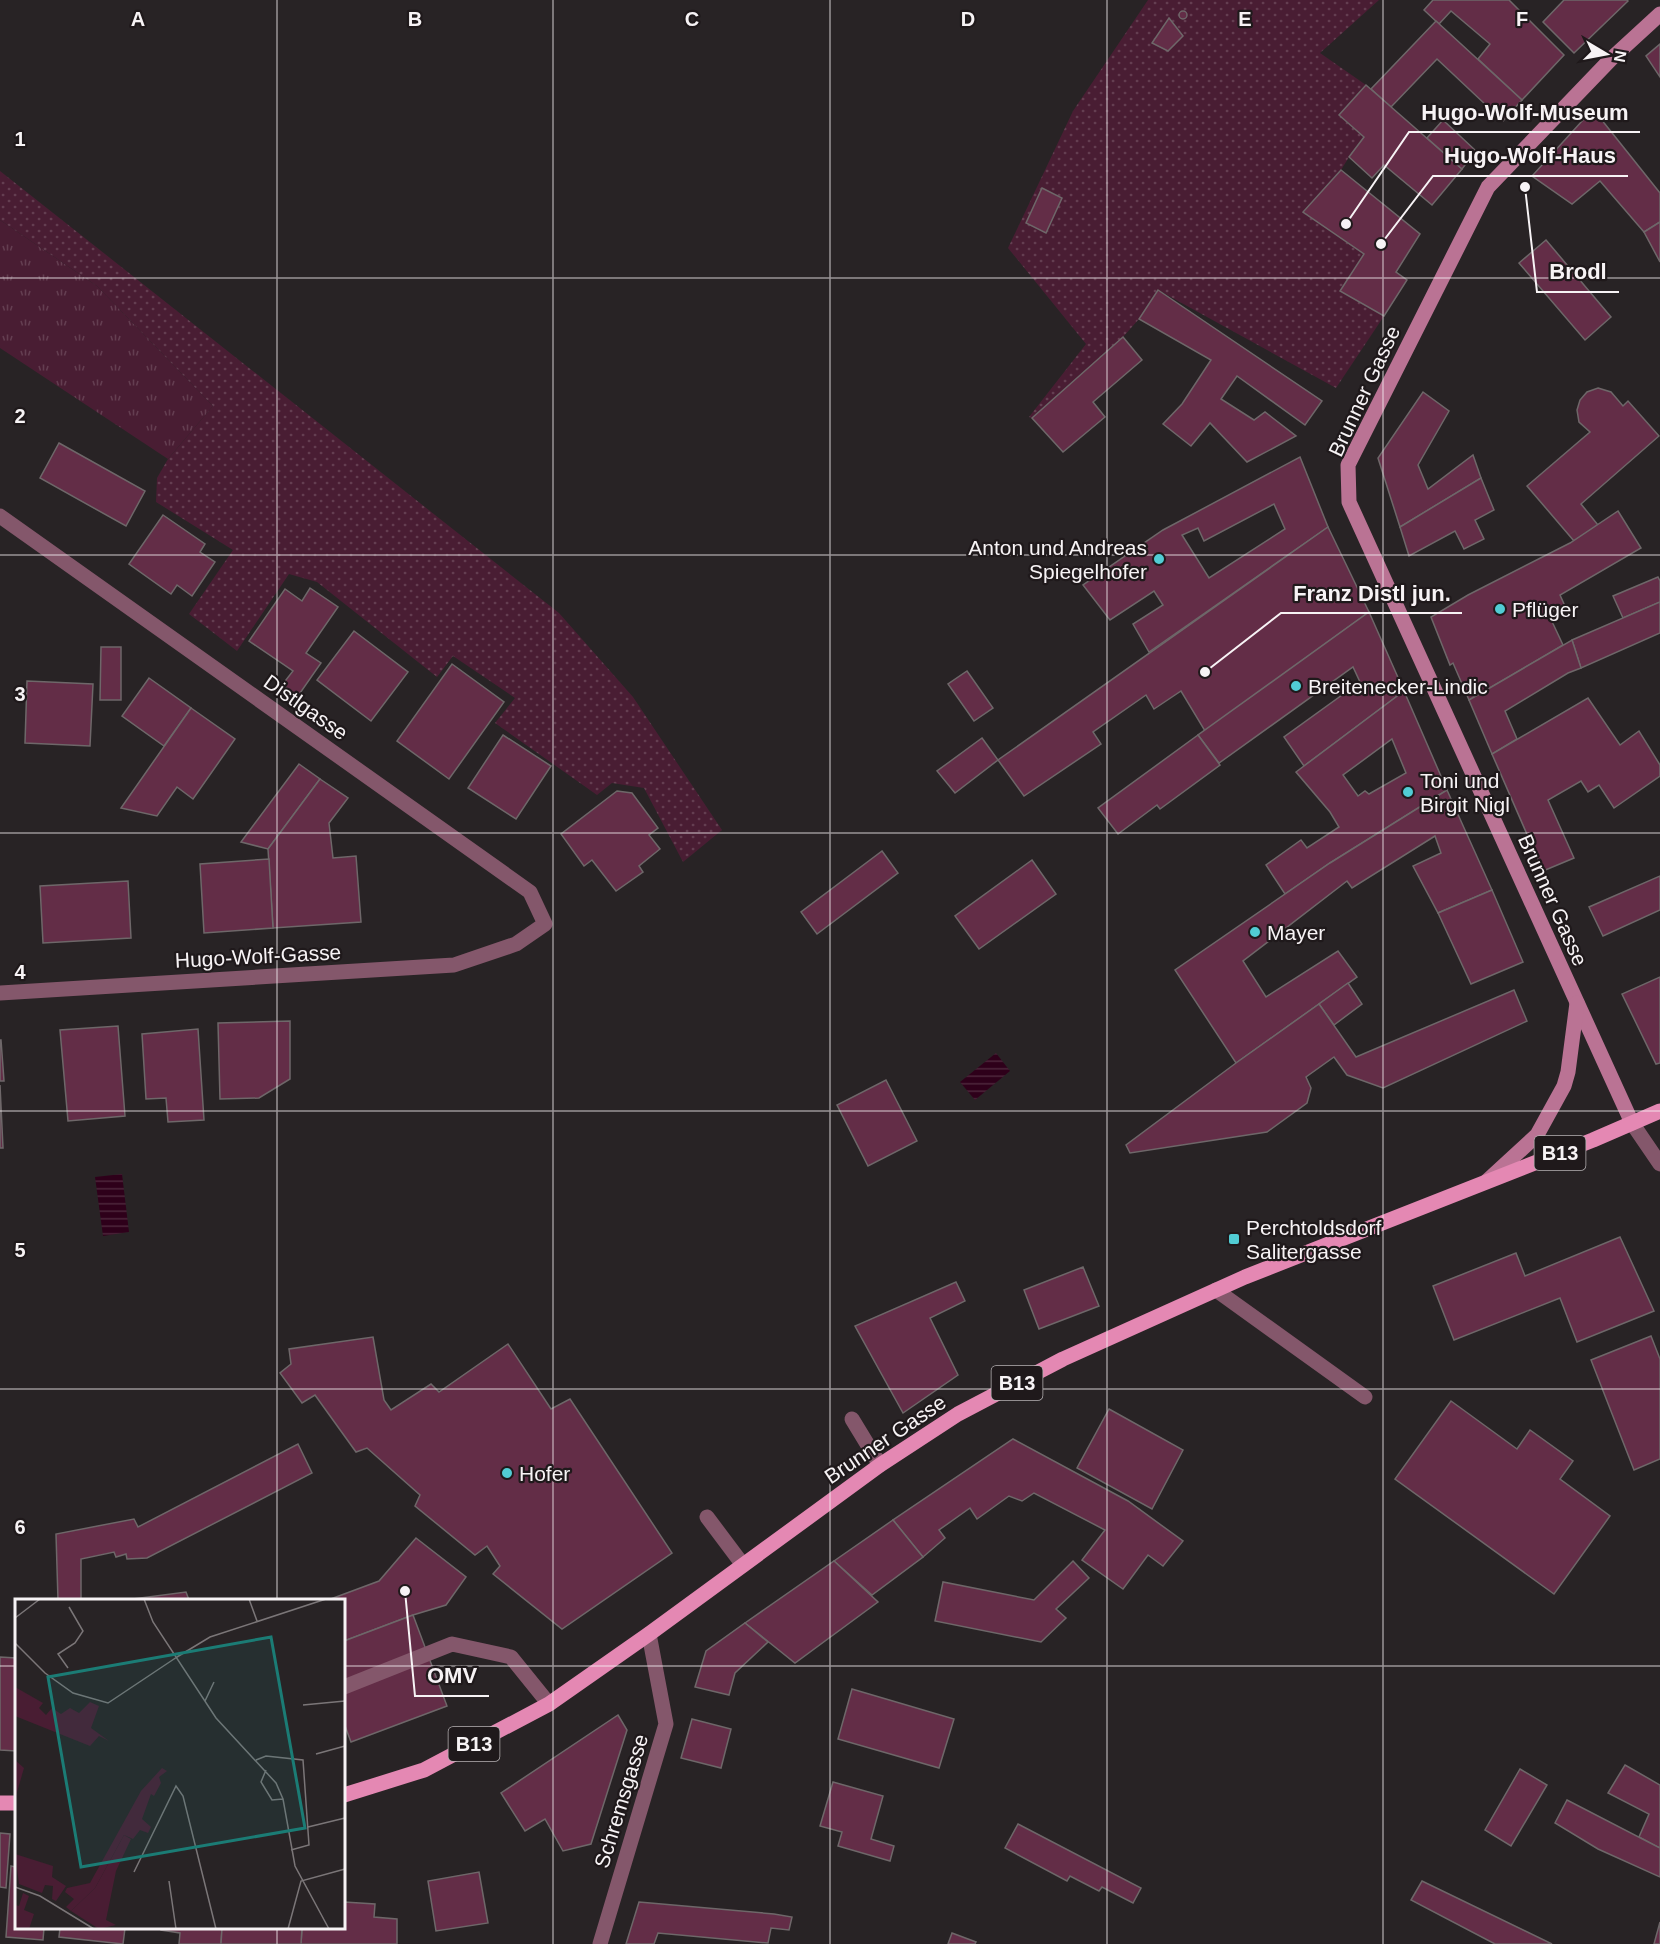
<svg xmlns="http://www.w3.org/2000/svg" width="1660" height="1944" font-family="Arial,sans-serif">
  <style>
    .grass { fill: url(#grass-tufts) }
    .garden { fill: url(#garden-dots) }
    .water { fill: url(#water-rules) }
    .building { fill: #632d47; stroke: #6e6769; stroke-width: 1.5; fill-rule: evenodd }
    .lines { fill: none; stroke-linecap: round; stroke-linejoin: round }
    .service { stroke: #84576b; stroke-width: 15 }
    .minor { stroke: #84576b; stroke-width: 15 }
    .secondary { stroke: #ba7394; stroke-width: 15 }
    .primary { stroke: #e488b3; stroke-width: 15 }
    .grid { fill: none; stroke: #f7f3f5; stroke-width: 1.5; stroke-opacity: 0.55 }
    .poi-dot { fill: #51ccd4; stroke: #1f191b; stroke-width: 2 }
    .labels { text-anchor: middle; dominant-baseline: central; stroke-width: 4.5; stroke-linejoin: round; paint-order: stroke }
    .shield { fill: #1f191b; stroke: #b6b2b4; stroke-width: 1.5 }
    .shield-label { font-size: 20px; font-weight: bold; fill: #f7f3f5 }
    .street-label { font-size: 21px; fill: #f7f3f5; stroke: #1f191b }
    .poi-label { font-size: 21px; fill: #f7f3f5; stroke: #1f191b; text-anchor: start }
    .inset-road { fill: none; stroke: #7b7678; stroke-width: 1.5 }
    .view { fill: #1b7c75; fill-opacity: 0.15; stroke: #1b7c75; stroke-width: 3 }
    .inset-edge { fill: none; stroke: #f7f3f5; stroke-width: 3 }
    .grid-label { font-size: 20px; text-anchor: middle; font-weight: bold; fill: #f7f3f5; stroke: #1f191b; stroke-width: 4.5; stroke-linejoin: round; paint-order: stroke }
    .leader { fill: none; stroke: #f7f3f5; stroke-width: 2 }
    .callout-dot { fill: #f7f3f5; stroke: #1f191b; stroke-width: 2 }
    .callout-label { font-size: 22px; text-anchor: middle; font-weight: bold; fill: #f7f3f5; stroke: #1f191b; stroke-width: 4.5; stroke-linejoin: round; paint-order: stroke }
  </style>
  <defs>
    <pattern id="grass-tufts" width="24" height="20" patternUnits="userSpaceOnUse" patternTransform="scale(1.5)"><rect width="24" height="20" fill="#491d33"/><path d="M3 7l-1-3M5 7V3M7 7l1-3M15 17l-1-3M17 17v-4M19 17l1-3" fill="none" stroke="#643e51"/></pattern>
    <pattern id="garden-dots" width="8" height="8" patternUnits="userSpaceOnUse" patternTransform="scale(1.5)"><rect width="8" height="8" fill="#491d33"/><path d="M2 2h.1M6 6h.1" fill="none" stroke="#643e51" stroke-width="1.8" stroke-linecap="round"/></pattern>
    <pattern id="water-rules" width="6" height="5" patternUnits="userSpaceOnUse" patternTransform="scale(1.5)"><rect width="6" height="5" fill="#2e001a"/><path d="M0 2.5h6" fill="none" stroke="#4d263c"/></pattern>
  </defs>
  <rect width="100%" height="100%" fill="#282325"/>
  <!-- grass -->
  <polygon class="grass" points="0,220 97,286 213,406 168,459 0,348"/>
  <!-- garden -->
  <g class="garden">
    <polygon points="1148,0 1379,0 1320,53 1366,85 1339,115 1364,137 1349,157 1341,170 1303,212 1364,254 1341,291 1384,316 1336,388 1158,290 1139,319 1123,337 1032,418 1029,417 1086,344 1008,248 1073,111"/>
    <polygon points="0,171 559,613 633,697 722,830 683,862 644,788 612,783 597,795 495,723 515,698 453,656 437,677 317,582 289,574 237,651 189,614 233,550 156,502 157,478 168,459 213,406 97,286 0,220"/>
  </g>
  <!-- water -->
  <g class="water">
    <polygon points="996,1053 1010,1071 975,1100 960,1082"/>
    <polygon points="122,1174 129,1232 103,1236 95,1177"/>
  </g>
  <!-- building -->
  <g class="building">
    <polygon points="1433,0 1509,0 1564,55 1522,100 1478,59 1490,44 1451,11 1439,24 1424,10"/>
    <polygon points="1564,0 1627,0 1628,1 1574,53 1543,22"/>
    <circle cx="1183" cy="15" r="4"/>
    <polygon points="1169,18 1183,36 1168,51 1152,43"/>
    <polygon points="1436,21 1522,100 1503,121 1437,59 1391,107 1371,89"/>
    <polygon points="1660,44 1660,77 1646,56"/>
    <polygon points="1366,85 1462,169 1432,205 1384,165 1372,178 1349,157 1364,137 1339,115"/>
    <polygon points="1593,109 1660,193 1660,222 1644,232 1600,181 1572,204 1532,176"/>
    <polygon points="1443,120 1476,151 1462,169 1427,138"/>
    <polygon points="1341,170 1420,234 1396,272 1407,280 1384,316 1340,291 1364,254 1303,212"/>
    <polygon points="1042,188 1062,198 1046,233 1026,223"/>
    <polygon points="1660,222 1660,262 1644,232"/>
    <polygon points="1546,240 1611,317 1585,340 1519,263"/>
    <polygon points="1158,290 1322,401 1305,425 1237,376 1221,399 1254,420 1265,412 1296,436 1247,462 1210,423 1191,446 1163,424 1182,404 1211,360 1139,319"/>
    <polygon points="1123,337 1142,360 1093,402 1105,417 1063,452 1032,418"/>
    <polygon points="1598,388 1611,392 1623,406 1628,401 1659,436 1581,504 1598,525 1574,541 1527,486 1590,432 1579,422 1577,410 1580,400 1587,392"/>
    <polygon points="1423,392 1449,411 1418,465 1428,489 1473,455 1481,478 1400,527 1378,458"/>
    <polygon points="59,443 145,491 126,526 40,478"/>
    <path d="M1300,457L1328,527L1149,652L1133,624L1163,605L1154,591L1110,620L1083,585L1163,530ZM1274,504L1285,529L1209,578L1182,535L1198,528L1204,541Z"/>
    <polygon points="1481,478 1494,510 1475,520 1484,539 1464,549 1455,531 1409,556 1400,527"/>
    <polygon points="1618,511 1641,548 1560,595 1565,606 1548,613 1563,645 1469,700 1453,663 1450,665 1431,617 1468,595 1570,543"/>
    <polygon points="163,515 205,544 200,552 215,562 192,596 177,585 171,594 129,564"/>
    <polygon points="1328,527 1369,612 1205,731 1181,691 1154,709 1146,695 1093,732 1101,744 1024,796 998,760"/>
    <polygon points="1658,577 1660,581 1660,602 1623,618 1613,596"/>
    <polygon points="310,588 338,607 306,653 321,663 298,696 282,685 293,671 249,641 285,589 302,601"/>
    <polygon points="1660,602 1660,633 1581,668 1572,640"/>
    <polygon points="1369,612 1404,691 1304,766 1284,737 1360,682 1353,667 1219,763 1198,735"/>
    <polygon points="354,631 408,672 371,721 317,680"/>
    <polygon points="1572,640 1581,668 1568,673 1505,711 1517,739 1492,754 1469,700"/>
    <polygon points="101,647 121,647 121,700 100,700"/>
    <polygon points="452,664 504,702 449,779 397,741"/>
    <polygon points="967,671 993,708 974,721 948,684"/>
    <polygon points="149,678 191,708 164,746 122,716"/>
    <polygon points="27,681 93,684 90,746 25,743"/>
    <path d="M1404,691L1447,790L1330,863L1285,894L1266,865L1301,840L1307,848L1339,827L1330,812L1296,772ZM1392,739L1406,773L1369,794L1365,791L1358,796L1343,775Z"/>
    <polygon points="1588,698 1620,745 1639,731 1660,765 1660,776 1614,808 1599,785 1588,792 1581,781 1548,800 1574,858 1543,871 1492,754"/>
    <polygon points="191,708 235,739 193,799 177,787 157,816 121,808"/>
    <polygon points="503,735 551,766 516,819 468,788"/>
    <polygon points="1198,735 1220,765 1160,809 1157,805 1118,834 1098,808"/>
    <polygon points="982,738 998,760 955,793 937,771"/>
    <polygon points="299,764 320,779 268,849 241,842"/>
    <polygon points="320,779 348,798 329,823 333,858 356,856 361,922 273,928 268,849"/>
    <polygon points="1447,790 1492,890 1438,913 1413,866 1441,853 1435,836 1352,888 1347,881 1243,961 1266,997 1338,951 1357,977 1236,1063 1175,970 1330,863"/>
    <polygon points="617,791 632,793 658,828 649,835 660,849 639,866 643,872 616,891 592,860 584,866 561,834"/>
    <polygon points="882,851 898,873 817,934 801,912"/>
    <polygon points="269,859 273,928 204,933 200,864"/>
    <polygon points="1032,860 1056,894 979,949 955,916"/>
    <polygon points="1660,876 1660,910 1603,936 1589,907"/>
    <polygon points="128,881 131,938 43,943 40,886"/>
    <polygon points="1492,890 1523,962 1471,984 1438,913"/>
    <polygon points="1660,977 1660,1063 1656,1064 1622,994"/>
    <polygon points="1348,983 1362,1004 1334,1025 1319,1004"/>
    <polygon points="1514,990 1527,1021 1383,1088 1347,1075 1334,1057 1306,1077 1311,1088 1307,1103 1267,1132 1130,1153 1126,1145 1236,1063 1319,1004 1356,1057"/>
    <polygon points="290,1021 290,1079 259,1098 220,1099 218,1023"/>
    <polygon points="118,1026 125,1116 68,1121 60,1030"/>
    <polygon points="198,1029 204,1120 168,1122 166,1098 146,1099 142,1034"/>
    <polygon points="0,1040 1,1040 4,1081 0,1081"/>
    <polygon points="886,1080 917,1141 868,1166 837,1105"/>
    <polygon points="0,1085 3,1148 0,1148"/>
    <polygon points="1620,1237 1654,1311 1577,1342 1560,1298 1454,1340 1433,1286 1516,1253 1525,1276"/>
    <polygon points="1083,1267 1099,1306 1039,1329 1024,1290"/>
    <polygon points="956,1282 965,1301 930,1318 958,1375 903,1413 855,1326"/>
    <polygon points="1651,1336 1660,1359 1660,1459 1634,1470 1591,1360"/>
    <polygon points="373,1337 384,1400 391,1410 431,1384 439,1392 508,1344 551,1409 570,1399 672,1553 562,1629 493,1574 500,1566 487,1546 475,1555 415,1506 420,1495 367,1448 356,1452 315,1395 302,1403 280,1373 291,1364 289,1349"/>
    <polygon points="1451,1401 1517,1449 1530,1430 1573,1461 1560,1479 1610,1516 1554,1594 1395,1479"/>
    <polygon points="1109,1409 1183,1450 1152,1509 1077,1468"/>
    <polygon points="1013,1439 1128,1501 1183,1541 1163,1566 1148,1555 1123,1589 1082,1560 1105,1530 1034,1493 1022,1501 1009,1496 977,1519 970,1508 939,1530 945,1538 923,1557 893,1520"/>
    <polygon points="298,1444 312,1473 147,1558 127,1559 126,1554 116,1557 114,1552 81,1559 81,1600 58,1600 56,1534 134,1519 138,1527"/>
    <polygon points="893,1520 923,1557 872,1595 834,1561"/>
    <polygon points="416,1538 466,1577 446,1605 413,1615 344,1641 344,1600 328,1600 379,1581"/>
    <polygon points="834,1561 878,1602 795,1663 745,1623"/>
    <polygon points="1073,1561 1089,1578 1056,1609 1066,1618 1041,1642 935,1621 943,1582 1034,1600"/>
    <polygon points="186,1592 189,1600 125,1600"/>
    <polygon points="413,1615 447,1706 351,1742 344,1723 344,1641"/>
    <polygon points="745,1623 768,1642 735,1673 729,1695 695,1687 706,1651"/>
    <polygon points="0,1657 16,1658 16,1751 0,1750"/>
    <polygon points="852,1689 954,1719 939,1768 838,1739"/>
    <polygon points="618,1715 627,1730 591,1844 563,1851 545,1819 525,1831 501,1793"/>
    <polygon points="692,1719 731,1729 721,1768 681,1758"/>
    <polygon points="1625,1765 1660,1785 1660,1848 1639,1837 1649,1814 1608,1793"/>
    <polygon points="1520,1769 1547,1785 1511,1846 1485,1830"/>
    <polygon points="833,1782 883,1796 871,1839 894,1846 890,1861 838,1846 842,1832 820,1826"/>
    <polygon points="1567,1800 1660,1848 1660,1877 1598,1849 1555,1823"/>
    <polygon points="1018,1824 1141,1888 1133,1903 1102,1887 1099,1891 1070,1876 1067,1881 1005,1848"/>
    <polygon points="0,1833 10,1834 6,1888 0,1887"/>
    <polygon points="11,1866 16,1867 16,1928 44,1928 43,1940 6,1937"/>
    <polygon points="479,1872 488,1923 436,1931 428,1881"/>
    <polygon points="1422,1881 1552,1944 1495,1944 1411,1900"/>
    <polygon points="344,1902 375,1904 374,1917 397,1919 397,1944 301,1944 302,1928 344,1928"/>
    <polygon points="639,1902 774,1914 792,1917 789,1930 771,1928 768,1943 658,1933 654,1944 626,1944"/>
    <polygon points="1660,1922 1660,1944 1654,1944"/>
    <polygon points="60,1928 125,1928 123,1944 59,1937"/>
    <polygon points="161,1928 222,1928 221,1944 179,1944 180,1933 161,1930"/>
    <polygon points="222,1928 302,1928 301,1944 221,1944"/>
    <polygon points="952,1933 976,1942 975,1944 948,1944"/>
  </g>
  <g class="lines">
    <!-- service -->
    <g class="service">
      <polyline points="1216,1290 1365,1397"/>
      <polyline points="852,1419 880,1465"/>
      <polyline points="707,1517 743,1565"/>
      <polyline points="344,1687 452,1644 511,1657 549,1704"/>
    </g>
    <!-- minor -->
    <g class="minor">
      <polyline points="0,516 530,892 545,924 516,944 454,965 0,993"/>
      <polyline points="1632,1123 1660,1164"/>
      <polyline points="600,1944 666,1724 649,1634"/>
    </g>
    <!-- secondary -->
    <g class="secondary">
      <polyline points="1632,1123 1349,502 1348,465 1488,187 1611,59 1660,14"/>
      <polyline points="1487,1181 1537,1135 1564,1086 1568,1072 1577,1003"/>
    </g>
    <!-- primary -->
    <g class="primary">
      <polyline points="344,1795 424,1770 549,1704 649,1634 880,1465 958,1414 1063,1359 1245,1277 1593,1140 1660,1111"/>
      <polyline points="0,1803 16,1803"/>
    </g>
  </g>
  <!-- grid -->
  <path class="grid" d="M277,0V1600M553,0V1944M830,0V1944M1107,0V1944M1383,0V1944M0,278H1660M0,555H1660M0,833H1660M0,1111H1660M0,1389H1660M0,1666H16M344,1666H1660M277,1928V1944"/>
  <!-- markers -->
  <g class="poi-dot">
    <circle cx="1159" cy="559" r="6"/>
    <circle cx="1500" cy="609" r="6"/>
    <circle cx="1296" cy="686" r="6"/>
    <circle cx="1408" cy="792" r="6"/>
    <circle cx="1255" cy="932" r="6"/>
    <rect x="1228" y="1233" width="12" height="12" rx="3"/>
    <circle cx="507" cy="1473" r="6"/>
  </g>
  <g class="labels">
    <!-- shield labels -->
    <g class="shield">
      <rect x="1534.5" y="1136" width="51" height="34" rx="4.5"/>
      <rect x="991.5" y="1366" width="51" height="34" rx="4.5"/>
      <rect x="448.5" y="1727" width="51" height="34" rx="4.5"/>
    </g>
    <g class="shield-label">
      <text x="1560" y="1153">B13</text>
      <text x="1017" y="1383">B13</text>
      <text x="474" y="1744">B13</text>
    </g>
    <!-- street labels -->
    <g class="street-label">
      <text transform="translate(1364 391) rotate(-65)">Brunner Gasse</text>
      <text transform="translate(306 707) rotate(35)">Distlgasse</text>
      <text transform="translate(1553 900) rotate(66)">Brunner Gasse</text>
      <text transform="translate(258 956) rotate(-3)">Hugo-Wolf-Gasse</text>
      <text transform="translate(885 1439) rotate(-34)">Brunner Gasse</text>
      <text transform="translate(621 1801) rotate(-73)">Schremsgasse</text>
    </g>
    <!-- poi labels -->
    <g class="poi-label">
      <text x="1147" y="547" text-anchor="end">Anton und Andreas<tspan x="1147" dy="24">Spiegelhofer</tspan></text>
      <text x="1512" y="609">Pflüger</text>
      <text x="1308" y="686">Breitenecker-Lindic</text>
      <text x="1420" y="780">Toni und<tspan x="1420" dy="24">Birgit Nigl</tspan></text>
      <text x="1267" y="932">Mayer</text>
      <text x="1246" y="1227">Perchtoldsdorf<tspan x="1246" dy="24">Salitergasse</tspan></text>
      <text x="519" y="1473">Hofer</text>
    </g>
  </g>
  <!-- overview -->
  <g transform="translate(15 1599)">
    <rect width="330" height="330" fill="#282325"/>
    <path d="M109,236L116,240L101,272L91,321L101,326L84,330L56,312L80,289Z" fill="#491d33"/>
    <path d="M0,161L9,169L0,200Z" fill="#491d33"/>
    <path d="M0,88L28,104L24,109L31,116L37,109L46,115L55,109L64,114L75,103L84,107L76,129L94,142L84,137L75,147L0,117ZM147,169L152,172L144,178L146,184L139,197L136,195L127,220L136,228L133,234L125,231L118,240L109,236L80,289L56,312L51,308L59,300L50,293L52,289L75,284L126,192ZM0,255L38,267L37,278L51,287L41,302L37,300L38,287L30,286L27,294L4,285ZM8,294L14,297L9,311L19,315L14,330H0V306L4,307Z" fill="#491d33"/>
    <path class="inset-road" d="M129,0L138,23L201,119L261,184L268,200L280,267L314,330M234,0L242,22M0,19L25,0M0,44L30,74L58,94L93,104L162,58M162,58L195,38L311,0M53,69L43,55L60,44L68,32L54,8M190,102L199,83M288,106L330,102M301,155L330,147M241,161L251,157L288,161L294,246L276,251M251,171L246,183L257,201L268,200M293,228L330,219M119,273L161,187L168,197L201,330M154,282L161,330M0,288L25,297L79,330M273,330L286,282L330,270"/>
    <path class="view" d="M256,38L290,229L66,268L33,78Z"/>
    <rect width="330" height="330" class="inset-edge"/>
  </g>
  <g class="grid-label">
    <text x="138" y="26">A</text>
    <text x="415" y="26">B</text>
    <text x="692" y="26">C</text>
    <text x="968" y="26">D</text>
    <text x="1245" y="26">E</text>
    <text x="1522" y="26">F</text>
    <text x="20" y="146">1</text>
    <text x="20" y="423">2</text>
    <text x="20" y="701">3</text>
    <text x="20" y="979">4</text>
    <text x="20" y="1257">5</text>
    <text x="20" y="1534">6</text>
  </g>
  <!-- callouts -->
  <path class="leader" d="M1346 224L1409 132H1640M1381 244L1433 176H1628M1525 187L1537 292H1619M1205 672L1281 613H1462M405 1591L415 1696H489"/>
  <g class="callout-dot">
    <circle cx="1346" cy="224" r="6"/>
    <circle cx="1381" cy="244" r="6"/>
    <circle cx="1525" cy="187" r="6"/>
    <circle cx="1205" cy="672" r="6"/>
    <circle cx="405" cy="1591" r="6"/>
  </g>
  <g class="callout-label">
    <text x="1525" y="120">Hugo-Wolf-Museum</text>
    <text x="1530" y="163">Hugo-Wolf-Haus</text>
    <text x="1578" y="279">Brodl</text>
    <text x="1372" y="601">Franz Distl jun.</text>
    <text x="452" y="1683">OMV</text>
  </g>
  <!-- north arrow -->
  <g transform="translate(1606 54) rotate(100)" stroke="#1f191b" stroke-width="4.5" paint-order="stroke">
  <path d="M0-4.5L10 22L0 15L-10 22Z" fill="#f7f3f5"/>
  <text y="-9" font-size="16" font-weight="bold" text-anchor="middle" fill="#f7f3f5">N</text>
  </g>
</svg>
